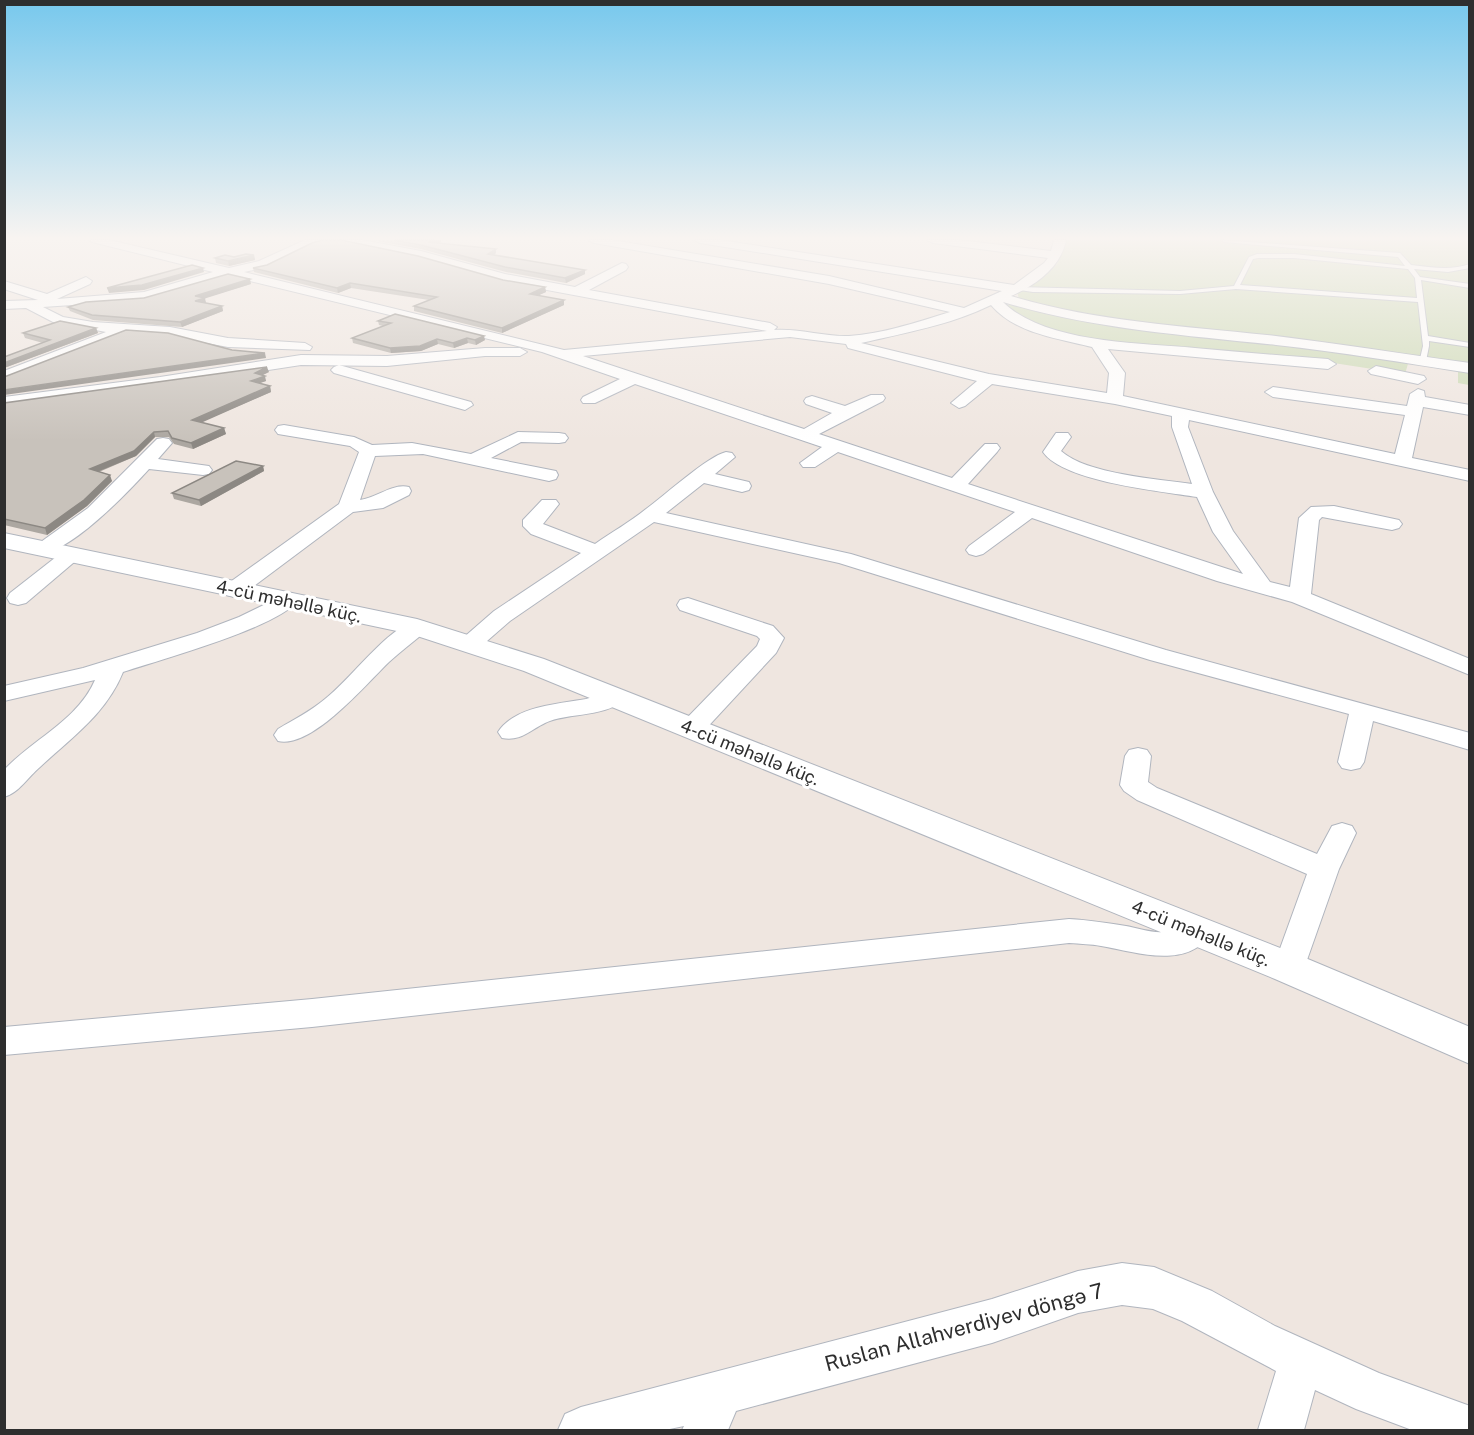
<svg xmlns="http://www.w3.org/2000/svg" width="1474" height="1435" font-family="'Public Sans',sans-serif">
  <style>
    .cemetery { fill: #cddab6 }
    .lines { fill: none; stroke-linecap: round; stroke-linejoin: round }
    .service-casing { stroke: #b0b5be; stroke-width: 2 }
    .minor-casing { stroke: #b0b5be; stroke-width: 2 }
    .tertiary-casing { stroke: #b0b5be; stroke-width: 2 }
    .service { fill: #fff; fill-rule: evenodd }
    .minor { fill: #fff; fill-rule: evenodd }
    .tertiary { fill: #fff; fill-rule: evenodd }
    .wall { fill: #aca7a1 }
    .shaded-wall { fill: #8c8883 }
    .building { fill: #c8c2bb; stroke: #8c8883; stroke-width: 1.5 }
    .labels { text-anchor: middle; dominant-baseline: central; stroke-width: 6; stroke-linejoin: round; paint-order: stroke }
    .street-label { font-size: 18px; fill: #2e2e2e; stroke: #fff }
    .near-street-label { font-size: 21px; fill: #2e2e2e; stroke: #fff }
  </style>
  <rect width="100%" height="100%" fill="#efe6e0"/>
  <!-- cemetery -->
  <polygon class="cemetery" points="1065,240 1469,240 1469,385 1458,383 1458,365 1410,357 1405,374 1327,362 1093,341 1037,326 1006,306 1019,299 1017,291 1031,285 1057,264"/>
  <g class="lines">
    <defs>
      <path id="service" d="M1222,240L1400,253L1411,265C1431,267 1450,271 1470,264V268L1448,272L1414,269L1420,277L1470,284V288L1421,280L1428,336L1470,343V347L1429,341V346L1426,361L1419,363L1423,346L1418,302L1236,289L1180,294L1033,292L1013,289L1016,287L1180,291L1234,286L1249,257L1257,254H1294L1405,266L1398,257L1224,242ZM1258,258H1294L1408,269L1415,278L1417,298L1240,285L1253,259Z"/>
      <g id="minor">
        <path d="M90,240H109L229,268L259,261L305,240H320L318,242L267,267L244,272L564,350L767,331L504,282L419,258L343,242L341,240H362L421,251L505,274L575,287L622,263L626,264L628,267L626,270L589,290L770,323L777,327L774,330C800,328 824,337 849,336C882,334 918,322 950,312L829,284L594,243L588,240H612L829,276L964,308L1002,291L700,243L694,240H720L1014,285L1044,263L1048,258L933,243L927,240H959L1051,251L1054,240H1066C1061,267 1036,285 1011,296C1094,321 1181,326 1267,335C1335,343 1402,354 1470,363V373C1405,363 1341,352 1276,345C1183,335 1092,329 1003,302C1044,343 1139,343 1195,348C1240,352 1284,356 1328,359L1336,364L1328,369L1108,349L1125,373L1123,396L1395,454L1405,415L1273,397L1265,392L1273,387L1407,406L1410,394L1418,389L1424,391L1425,397L1470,405V415L1423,407L1412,458L1470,470V481L1189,420L1188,427L1213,492L1233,531L1270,582L1290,587L1299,518L1311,507L1334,506L1399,520L1402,524L1399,528L1392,530L1322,517L1319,520L1311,594L1470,659V675L1292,602L1217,581L1032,518L983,554L976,556L969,554L966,550L969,546L1015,512L838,452L815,467H803L800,463L822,447L635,384L595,403H583L581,400L583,397L620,379L542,352L229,276L145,300L43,307L63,317L93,322L170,327L228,338L305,343L312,347L310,350L228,347L170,336L127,333L4,382V371L106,332L53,322L26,308L4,309V301L38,300L4,289V281L47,294L86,277L92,281L90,284L57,299L144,292L213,272L92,242ZM991,305C1016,334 1057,338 1092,347L1109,373L1107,393L989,374L861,343C905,333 950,325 991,305ZM790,337L846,344L848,348L977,381L951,403L959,408L965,406L992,384L1115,404L1172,416V427L1192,484C1158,479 1086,474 1061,451L1071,437L1068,433H1056L1043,452C1064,482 1160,491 1197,497L1213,532L1243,574L968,484L997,452L1000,448L997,444H985L952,478L819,434L883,401L885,398L883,395H871L845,406L812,396L806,398L804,401L806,404L832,413L804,429L583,356Z"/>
        <polygon points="485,348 520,348 527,352 520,356 485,356 387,366 301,365 160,387 4,407 4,397 160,377 301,355 387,356"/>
        <polygon points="339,365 471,402 473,405 465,410 334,373 331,370 334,367"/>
        <polygon points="1376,366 1424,376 1426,379 1418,384 1371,374 1368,371"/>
        <path d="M284,425L354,437L372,445L412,443L471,454L518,432L559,433L565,434L568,438L565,442L559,443L521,442L491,458L556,471L558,475L556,479L549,481L423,454L375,456L360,500C377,498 392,483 409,487L411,491L409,495L383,508L353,512L242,595L234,597L226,595L223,590L226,585L339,504L359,452L350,446L278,434L275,430L278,426Z"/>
        <path d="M163,438L169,439L172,443L158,459L209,466L212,470L209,474L203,475L149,469C131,489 65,559 38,552L35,548L38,544L88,508L157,439Z"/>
        <path d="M726,452L732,453L735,457L715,474L749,482L751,486L749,490L742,492L704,483L666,513L851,554L1166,650L1470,733V750L1373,721L1364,762L1360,768L1351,770L1342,768L1338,762L1349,714L1150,660L839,563L654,522L510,621L479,648L471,650L463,648L459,643L463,638L494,611L581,553L531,534L523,526V520L542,500H556L559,504L543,524L595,544C612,532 630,522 646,509C664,496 708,456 726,452Z"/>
        <polygon points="72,548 79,550 82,554 79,558 26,603 18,605 10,603 7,598 10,593 65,550"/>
        <path d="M286,594L294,596L297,601C279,627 157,661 123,672C106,714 72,737 40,767C28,777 19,793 4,797V770C33,739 78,720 95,680L4,701V686L83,668L197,633L239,617Z"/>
        <polygon points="688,598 773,626 784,638 776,653 701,734 692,736 683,734 679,728 683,722 757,646 760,639 757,636 680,610 677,605 680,600"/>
        <path d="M417,620L425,622L428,627L425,632C413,642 400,652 389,662C366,684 312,749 278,741L274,735L278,729C293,720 311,711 325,699C350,680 388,627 417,620Z"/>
        <path d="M613,690L622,692L625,697C611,718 567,712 545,723C530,730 520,742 502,738L498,732C515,706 558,704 586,699C595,697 604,692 613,690Z"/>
        <polygon points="1138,748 1147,750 1151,756 1148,782 1157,788 1317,854 1332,826 1342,823 1352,826 1356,833 1339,869 1301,977 1289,981 1277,977 1273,968 1307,874 1137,800 1124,791 1120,785 1125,756 1129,750"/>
        <path d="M1069,919C1088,920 1107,923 1126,926C1137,928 1152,933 1163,932C1183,931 1185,916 1207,923L1212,931C1190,971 1136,952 1101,946C1091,944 1080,944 1069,943L312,1027L4,1055V1027L312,999Z"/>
        <polygon points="1122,1263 1154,1267 1212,1291 1275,1326 1379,1373 1470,1406 1470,1430 1412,1430 1356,1409 1315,1390 1304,1430 1258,1430 1276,1371 1182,1321 1153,1309 1122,1305 1078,1313 992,1343 736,1411 728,1430 682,1430 684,1426 665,1430 558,1430 565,1414 581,1407 992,1299 1078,1271"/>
      </g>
      <polygon id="tertiary" points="4,533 417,619 544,659 1303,957 1470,1027 1470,1064 1275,979 524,671 411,634 4,548"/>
    </defs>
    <!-- service casing -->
    <use href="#service" class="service-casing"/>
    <!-- minor casing -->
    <use href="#minor" class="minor-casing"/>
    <!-- tertiary casing -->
    <use href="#tertiary" class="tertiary-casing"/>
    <!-- service -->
    <use href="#service" class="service"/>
    <!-- minor -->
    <use href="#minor" class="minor"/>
    <!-- tertiary -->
    <use href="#tertiary" class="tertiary"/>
  </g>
  <!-- wall -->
  <g class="wall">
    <polygon points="372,240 441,240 441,242 438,243 496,249 496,253 494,255 585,270 585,274 566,283 506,272 421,249"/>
    <polygon points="254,255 255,260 229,266 216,263 215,258"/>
    <polygon points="253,268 503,280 545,287 546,292 538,295 564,305 502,333 414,311 414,306 429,300 351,288 338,293 254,272"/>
    <polygon points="251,284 204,298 206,303 222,306 223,311 182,327 93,320 70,311 68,307"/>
    <polygon points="378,321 485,340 476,345 468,343 454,348 438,344 421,351 391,353 353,343 352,338 383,326 379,325"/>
    <polygon points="96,328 98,333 4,368 4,357 43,343 25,338 23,333"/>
    <polygon points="269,372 263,375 266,381 259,383 270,386 271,392 201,422 224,428 226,434 193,449 174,444 169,437 155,437 136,456 99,472 112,481 87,506 47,535 4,525 4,403"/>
    <polygon points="263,466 264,471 201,506 174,499 172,493"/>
  </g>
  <!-- shaded-wall -->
  <g class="shaded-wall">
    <polygon points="435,240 441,240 441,242 429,246 428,242"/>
    <polygon points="496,249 496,253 488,258 488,254"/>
    <polygon points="254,255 255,260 229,266 228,261"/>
    <polygon points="203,268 204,272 144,290 109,293 107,288"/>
    <polygon points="585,270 585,274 566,283 565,278"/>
    <polygon points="250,279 251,284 197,301 195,296"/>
    <polygon points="350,283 351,288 338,293 337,288"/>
    <polygon points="545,287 546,292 531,299 530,294"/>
    <polygon points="205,298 206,303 195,301"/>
    <polygon points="564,300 564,305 502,333 502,328"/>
    <polygon points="222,306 223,311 182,327 180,322"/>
    <polygon points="96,328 98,333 4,368 4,363"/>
    <polygon points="484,336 485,340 476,345 475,340"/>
    <polygon points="467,338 468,343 454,348 453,343"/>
    <polygon points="437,339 438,344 421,351 391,353 390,348"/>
    <polygon points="265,353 266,358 4,395 4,390"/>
    <polygon points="267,367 269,372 256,378 255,373"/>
    <polygon points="265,376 266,381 252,386 251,381"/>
    <polygon points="270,386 271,392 194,426 192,420"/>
    <polygon points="224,428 226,434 193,449 191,443"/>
    <polygon points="154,432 155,437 136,456 92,474 90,469"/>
    <polygon points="263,466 264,471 201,506 199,500"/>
    <polygon points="110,475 112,481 87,506 47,535 45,528"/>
  </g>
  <!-- building -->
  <g class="building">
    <polygon points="322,240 341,240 418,256 503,280 545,287 530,294 564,300 502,328 414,306 437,297 350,283 337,288 253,268 267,265 312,243"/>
    <polygon points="394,240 435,240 428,242 496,249 488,254 585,270 565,278 505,267 421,245"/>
    <polygon points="246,254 254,255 228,261 215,258 225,255 234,257"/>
    <polygon points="192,265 203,268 142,285 107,288"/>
    <polygon points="228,274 250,279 195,296 205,298 195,301 222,306 180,322 92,315 68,307 86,302 144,298"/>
    <polygon points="395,314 484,336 475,340 467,338 453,343 437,339 420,346 390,348 352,338 391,323 378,321"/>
    <polygon points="60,321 96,328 4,363 4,357 50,340 23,333"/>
    <polygon points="126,330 168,333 232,350 265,353 4,390 4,377"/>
    <polygon points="267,367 255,373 265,376 251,381 270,386 192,420 224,428 191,443 172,438 168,431 154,432 134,451 90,469 110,475 84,500 45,528 4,519 4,403"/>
    <polygon points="236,461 263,466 199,500 172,493"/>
  </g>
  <!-- sky -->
  <linearGradient id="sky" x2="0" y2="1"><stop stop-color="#77c8ed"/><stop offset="0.54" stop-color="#f8f4f1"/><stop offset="1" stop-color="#f8f4f1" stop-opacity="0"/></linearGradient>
  <rect width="1474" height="441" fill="url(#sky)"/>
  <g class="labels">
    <!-- street labels -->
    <g class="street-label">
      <text transform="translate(289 601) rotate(12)">4-cü məhəllə küç.</text>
      <text transform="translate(750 752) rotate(22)">4-cü məhəllə küç.</text>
      <text transform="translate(1201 933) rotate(22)">4-cü məhəllə küç.</text>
    </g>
    <!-- near-street labels -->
    <g class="near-street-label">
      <text transform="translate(964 1327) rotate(-15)">Ruslan Allahverdiyev döngə 7</text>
    </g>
  </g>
  <!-- border -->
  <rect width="1474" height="1435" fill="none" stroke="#2e2e2e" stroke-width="12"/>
</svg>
